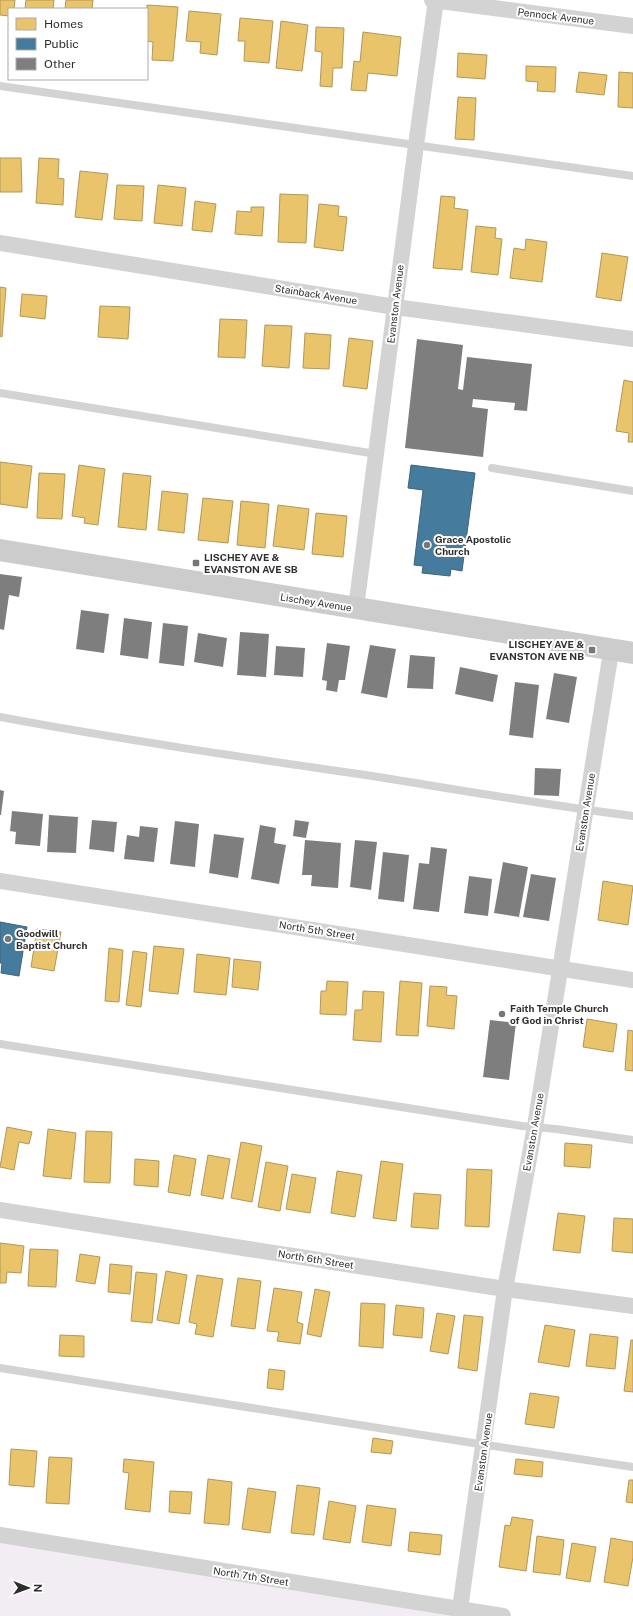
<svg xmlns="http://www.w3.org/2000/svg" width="633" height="1616" font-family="'Public Sans',sans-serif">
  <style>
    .green { fill: #f2ecf3 }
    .homes { fill: #e9c46a; stroke: #b19758 }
    .public { fill: #457b9d; stroke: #3e647c }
    .building { fill: #7e7e7e }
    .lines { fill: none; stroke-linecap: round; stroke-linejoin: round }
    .lane { stroke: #d3d3d3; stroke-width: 8 }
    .street { stroke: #d3d3d3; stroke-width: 16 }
    .secondary { stroke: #ccc; stroke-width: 22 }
    .poi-dot { fill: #777; stroke: #fff; stroke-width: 1.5 }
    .labels { text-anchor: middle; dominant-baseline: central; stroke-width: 4; stroke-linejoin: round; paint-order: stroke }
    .street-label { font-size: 10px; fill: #2e2e2e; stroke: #fff }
    .poi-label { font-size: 10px; font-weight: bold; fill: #2e2e2e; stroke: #fff; text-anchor: start }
  </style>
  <rect width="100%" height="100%" fill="#fff"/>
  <!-- green -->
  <polygon class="green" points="0,1535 460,1616 0,1616"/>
  <!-- homes -->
  <g class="homes">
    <polygon points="0,0 15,0 14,9 9,9 9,16 0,15"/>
    <polygon points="26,0 54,0 53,9 25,9"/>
    <polygon points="66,0 93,0 92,9 65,9"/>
    <polygon points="147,5 178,7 173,61 152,60 153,42 147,41"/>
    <polygon points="189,11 221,14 217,55 200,53 201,42 186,41"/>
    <polygon points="240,18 273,21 269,63 244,61 245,41 238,41"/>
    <polygon points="281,21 308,25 302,71 276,68"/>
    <polygon points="316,27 344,28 342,68 333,68 332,87 320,86 322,52 315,51"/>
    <polygon points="363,32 401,37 397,76 368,73 366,91 351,90 354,61 360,62"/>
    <polygon points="458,53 487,55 485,79 457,77"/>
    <polygon points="526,66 556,67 555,92 537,91 538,82 526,81"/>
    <polygon points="579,72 607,75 604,95 576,92"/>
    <polygon points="619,72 633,73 633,108 618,107"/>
    <polygon points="458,97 476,98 474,140 455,139"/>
    <polygon points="0,158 21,158 22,192 0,192"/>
    <polygon points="39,158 59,159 58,178 64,179 63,205 36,203"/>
    <polygon points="80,171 108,174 102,220 75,217"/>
    <polygon points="117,185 144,186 142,221 114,219"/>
    <polygon points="158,185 186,188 182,226 154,223"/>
    <polygon points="280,194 308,195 306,243 278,242"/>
    <polygon points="441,196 455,197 454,208 468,210 462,270 433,268"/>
    <polygon points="195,201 216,204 212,232 192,230"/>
    <polygon points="319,204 339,206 338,216 347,217 343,251 314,247"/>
    <polygon points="251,207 264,207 262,236 235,234 237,211 251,212"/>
    <polygon points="476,226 496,228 495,238 502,239 498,275 471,272"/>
    <polygon points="526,239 547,242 542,282 510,278 514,248 525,250"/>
    <polygon points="602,253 628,257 621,301 596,297"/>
    <polygon points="0,287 6,288 2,337 0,336"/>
    <polygon points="22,294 47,296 45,319 20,316"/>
    <polygon points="100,306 130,307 128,339 98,337"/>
    <polygon points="220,319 247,320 245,358 218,357"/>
    <polygon points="265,325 292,326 289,368 262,366"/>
    <polygon points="305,333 331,335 329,369 303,368"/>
    <polygon points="349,338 373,341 367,389 343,386"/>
    <polygon points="624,380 633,382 633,442 628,442 629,433 616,431"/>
    <polygon points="0,462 32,466 27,508 0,504"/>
    <polygon points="79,465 105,469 98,525 84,523 85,518 72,516"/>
    <polygon points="39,473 65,474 62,519 37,518"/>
    <polygon points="123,473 151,476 146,530 118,527"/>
    <polygon points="162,491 188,494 184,533 158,530"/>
    <polygon points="203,498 233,501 228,543 198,540"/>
    <polygon points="241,501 269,504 265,548 237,545"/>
    <polygon points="278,505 309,509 304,550 273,546"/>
    <polygon points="316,513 347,516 343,557 312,554"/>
    <polygon points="603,881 633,886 628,925 598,920"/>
    <polygon points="37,929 61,932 54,971 31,967"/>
    <polygon points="154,946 184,949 178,994 149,991"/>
    <polygon points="109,948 123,950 119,1002 105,1001"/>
    <polygon points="133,951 147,953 141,1007 126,1005"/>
    <polygon points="197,954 230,958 226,995 194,992"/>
    <polygon points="234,959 261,962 258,990 232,987"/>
    <polygon points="327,981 348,982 346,1015 320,1014 321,991 326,991"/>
    <polygon points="400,981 422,983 418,1036 396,1035"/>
    <polygon points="430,986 447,987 446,995 457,996 454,1029 427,1026"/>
    <polygon points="363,991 384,992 381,1042 353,1040 355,1010 362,1010"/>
    <polygon points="587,1019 617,1024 613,1052 583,1047"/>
    <polygon points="628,1030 633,1031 633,1071 625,1070"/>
    <polygon points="7,1127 32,1132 29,1144 19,1142 14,1170 0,1167"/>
    <polygon points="48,1129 76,1133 71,1179 43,1176"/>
    <polygon points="86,1131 112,1132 110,1183 84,1182"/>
    <polygon points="241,1142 262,1146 252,1202 231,1198"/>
    <polygon points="565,1143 592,1145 590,1168 564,1166"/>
    <polygon points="174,1155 196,1159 190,1196 168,1192"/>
    <polygon points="208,1155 230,1159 223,1199 201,1195"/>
    <polygon points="135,1159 159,1161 158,1187 134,1185"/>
    <polygon points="381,1161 403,1164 396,1221 373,1218"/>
    <polygon points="266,1162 288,1166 280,1211 258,1207"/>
    <polygon points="467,1169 492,1170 489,1227 465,1226"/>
    <polygon points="337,1171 362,1175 355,1217 331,1213"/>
    <polygon points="292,1174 316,1178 310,1213 286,1209"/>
    <polygon points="414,1193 441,1195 438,1229 411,1227"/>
    <polygon points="558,1213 585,1216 580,1253 553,1250"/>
    <polygon points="614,1218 633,1219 633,1253 612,1251"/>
    <polygon points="0,1243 24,1246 21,1273 7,1272 6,1283 0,1283"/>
    <polygon points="30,1249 58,1250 56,1287 28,1286"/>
    <polygon points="80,1254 100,1257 95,1284 76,1281"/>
    <polygon points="110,1264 132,1266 130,1294 108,1292"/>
    <polygon points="166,1271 187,1275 179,1324 157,1320"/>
    <polygon points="136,1272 157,1274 152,1323 131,1321"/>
    <polygon points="197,1275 223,1279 213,1337 195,1334 197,1324 189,1322"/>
    <polygon points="238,1278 261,1281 255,1329 231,1326"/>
    <polygon points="274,1288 302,1292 297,1322 303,1324 300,1344 277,1341 279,1332 267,1331"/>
    <polygon points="315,1289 330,1292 321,1337 307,1334"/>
    <polygon points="361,1303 385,1304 383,1348 359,1346"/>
    <polygon points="396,1305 424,1308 422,1338 393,1335"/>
    <polygon points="437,1313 455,1316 448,1354 430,1351"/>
    <polygon points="464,1315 483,1317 477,1371 458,1368"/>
    <polygon points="545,1325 575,1330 569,1367 538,1362"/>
    <polygon points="590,1334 618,1337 615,1369 586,1366"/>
    <polygon points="60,1335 84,1336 84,1357 59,1356"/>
    <polygon points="631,1340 633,1340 633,1392 624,1391"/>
    <polygon points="269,1369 285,1371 283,1390 267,1388"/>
    <polygon points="530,1393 559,1397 554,1428 525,1424"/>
    <polygon points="373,1438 393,1441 391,1454 371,1452"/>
    <polygon points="11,1449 37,1451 34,1487 9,1485"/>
    <polygon points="49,1457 72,1458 69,1504 46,1503"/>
    <polygon points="124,1459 154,1462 150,1512 125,1509 129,1473 123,1472"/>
    <polygon points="516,1459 543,1462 542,1477 514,1474"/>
    <polygon points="208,1479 232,1482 229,1525 204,1523"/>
    <polygon points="629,1480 633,1480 633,1503 626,1502"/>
    <polygon points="297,1485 320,1488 314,1535 291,1533"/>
    <polygon points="248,1488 276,1492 270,1533 242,1529"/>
    <polygon points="170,1491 192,1492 190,1514 169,1512"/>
    <polygon points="329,1501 356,1506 350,1543 323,1539"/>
    <polygon points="367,1505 396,1509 391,1546 362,1542"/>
    <polygon points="512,1517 533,1520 526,1571 499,1567 505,1525 510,1526"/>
    <polygon points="410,1532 442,1535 440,1555 408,1551"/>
    <polygon points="537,1536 564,1540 560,1575 533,1572"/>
    <polygon points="611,1538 633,1542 633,1557 628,1586 604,1582"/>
    <polygon points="572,1543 596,1547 590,1582 566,1578"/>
  </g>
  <!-- public -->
  <g class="public">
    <polygon points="411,465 475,473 462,571 451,569 450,576 422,573 423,566 414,565 423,490 408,488"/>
    <polygon points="0,922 27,927 19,976 1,973 2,963 0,963"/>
  </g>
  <!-- building -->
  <g class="building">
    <polygon points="417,339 463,345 458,389 463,390 467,357 532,364 527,411 514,410 515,403 473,399 472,407 488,409 483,457 405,448"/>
    <polygon points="0,574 22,577 19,597 9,595 4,630 0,629"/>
    <polygon points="81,610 109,614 104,653 76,649"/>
    <polygon points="124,618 152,622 148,659 120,655"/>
    <polygon points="163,623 188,626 184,666 159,663"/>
    <polygon points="240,632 269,634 266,677 237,675"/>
    <polygon points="198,633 227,638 223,667 194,662"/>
    <polygon points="327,643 350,646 345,680 339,680 337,692 326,690 327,681 322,680"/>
    <polygon points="370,645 396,649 387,698 361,693"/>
    <polygon points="276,646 305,648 303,677 274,675"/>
    <polygon points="410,655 435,657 433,689 407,688"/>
    <polygon points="460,667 498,675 493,702 455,694"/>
    <polygon points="554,673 577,677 569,723 546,719"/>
    <polygon points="515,682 539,685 533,738 509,735"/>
    <polygon points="535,768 561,769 559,796 534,795"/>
    <polygon points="0,790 4,791 1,815 0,815"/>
    <polygon points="12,811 43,814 40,846 15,844 16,832 10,831"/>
    <polygon points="49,815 78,817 76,853 47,852"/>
    <polygon points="92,820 117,822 114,852 89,849"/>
    <polygon points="295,820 309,822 306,838 293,836"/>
    <polygon points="175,821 199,824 195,867 170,864"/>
    <polygon points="260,825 276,828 274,843 286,845 279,884 251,879"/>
    <polygon points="140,826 158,828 154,862 124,859 127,835 139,837"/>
    <polygon points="214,834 244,838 238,878 209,873"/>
    <polygon points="305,840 341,843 338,888 311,886 312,875 302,875"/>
    <polygon points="355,840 377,842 371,890 350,887"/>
    <polygon points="431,847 447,849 439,912 413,909 419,863 429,864"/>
    <polygon points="383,852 409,855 404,902 378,899"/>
    <polygon points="503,862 528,867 519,917 494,913"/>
    <polygon points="531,874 556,878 549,921 523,917"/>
    <polygon points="469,876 492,879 488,916 464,913"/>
    <polygon points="490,1020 516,1023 509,1080 483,1077"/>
  </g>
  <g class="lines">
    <!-- lane -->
    <g class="lane">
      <polyline points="0,86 633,176"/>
      <polyline points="0,393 376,454"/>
      <polyline points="492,468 633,491"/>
      <path d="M0,717C123,740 248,758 372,776C459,790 546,805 633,816"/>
      <polyline points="0,1044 522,1126 556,1129 633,1140"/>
      <polyline points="0,1368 473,1443 633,1467"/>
    </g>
    <!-- street -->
    <g class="street">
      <polyline points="432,0 633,26"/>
      <polyline points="0,243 395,307 633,339"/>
      <polyline points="356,608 416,145 436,0"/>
      <polyline points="0,881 633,980"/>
      <polyline points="0,1210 505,1289 633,1306"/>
      <polyline points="0,1535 503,1616"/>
      <polyline points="459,1616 505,1289 535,1126 610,658 613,650"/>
    </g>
    <!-- secondary -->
    <polyline class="secondary" points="0,550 633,653"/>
  </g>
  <!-- markers -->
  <g class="poi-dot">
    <circle cx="427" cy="545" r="4"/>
    <rect x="192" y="559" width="8" height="8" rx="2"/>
    <rect x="588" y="646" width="8" height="8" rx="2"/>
    <circle cx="8" cy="939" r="4"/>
    <circle cx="502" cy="1014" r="4"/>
  </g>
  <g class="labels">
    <!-- street labels -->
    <g class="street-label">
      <text transform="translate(556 16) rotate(7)">Pennock Avenue</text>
      <text transform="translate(316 294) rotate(9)">Stainback Avenue</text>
      <text transform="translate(395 304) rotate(-83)">Evanston Avenue</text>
      <text transform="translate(316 602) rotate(9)">Lischey Avenue</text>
      <text transform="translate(585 812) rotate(-81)">Evanston Avenue</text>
      <text transform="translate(317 930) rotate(9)">North 5th Street</text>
      <text transform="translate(533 1132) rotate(-80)">Evanston Avenue</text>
      <text transform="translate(316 1259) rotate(9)">North 6th Street</text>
      <text transform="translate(483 1452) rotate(-82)">Evanston Avenue</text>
      <text transform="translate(251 1576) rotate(9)">North 7th Street</text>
    </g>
    <!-- poi labels -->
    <g class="poi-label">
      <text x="435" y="539">Grace Apostolic<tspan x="435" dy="12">Church</tspan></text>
      <text x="204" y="557">LISCHEY AVE &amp;<tspan x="204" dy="12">EVANSTON AVE SB</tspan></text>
      <text x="584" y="644" text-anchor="end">LISCHEY AVE &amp;<tspan x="584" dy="12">EVANSTON AVE NB</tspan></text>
      <text x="16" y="933">Goodwill<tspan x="16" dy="12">Baptist Church</tspan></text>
      <text x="510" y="1008">Faith Temple Church<tspan x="510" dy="12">of God in Christ</tspan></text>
    </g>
  </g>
  <!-- legend -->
  <rect x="8" y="8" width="140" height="72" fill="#ffffff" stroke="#ababab"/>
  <rect x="16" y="18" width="20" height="12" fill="#e9c46a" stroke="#ababab"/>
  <text x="44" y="28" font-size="12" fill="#2e2e2e">Homes</text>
  <rect x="16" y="38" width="20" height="12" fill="#457b9d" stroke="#ababab"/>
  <text x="44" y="48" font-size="12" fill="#2e2e2e">Public</text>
  <rect x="16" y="58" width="20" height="12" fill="#7e7e7e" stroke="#ababab"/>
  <text x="44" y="68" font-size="12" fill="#2e2e2e">Other</text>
  <!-- north arrow -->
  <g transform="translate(28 1588) rotate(91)" stroke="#ffffff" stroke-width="3" paint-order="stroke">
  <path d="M0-3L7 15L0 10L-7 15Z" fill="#2e2e2e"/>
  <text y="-6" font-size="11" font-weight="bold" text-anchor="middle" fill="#2e2e2e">N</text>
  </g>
</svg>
